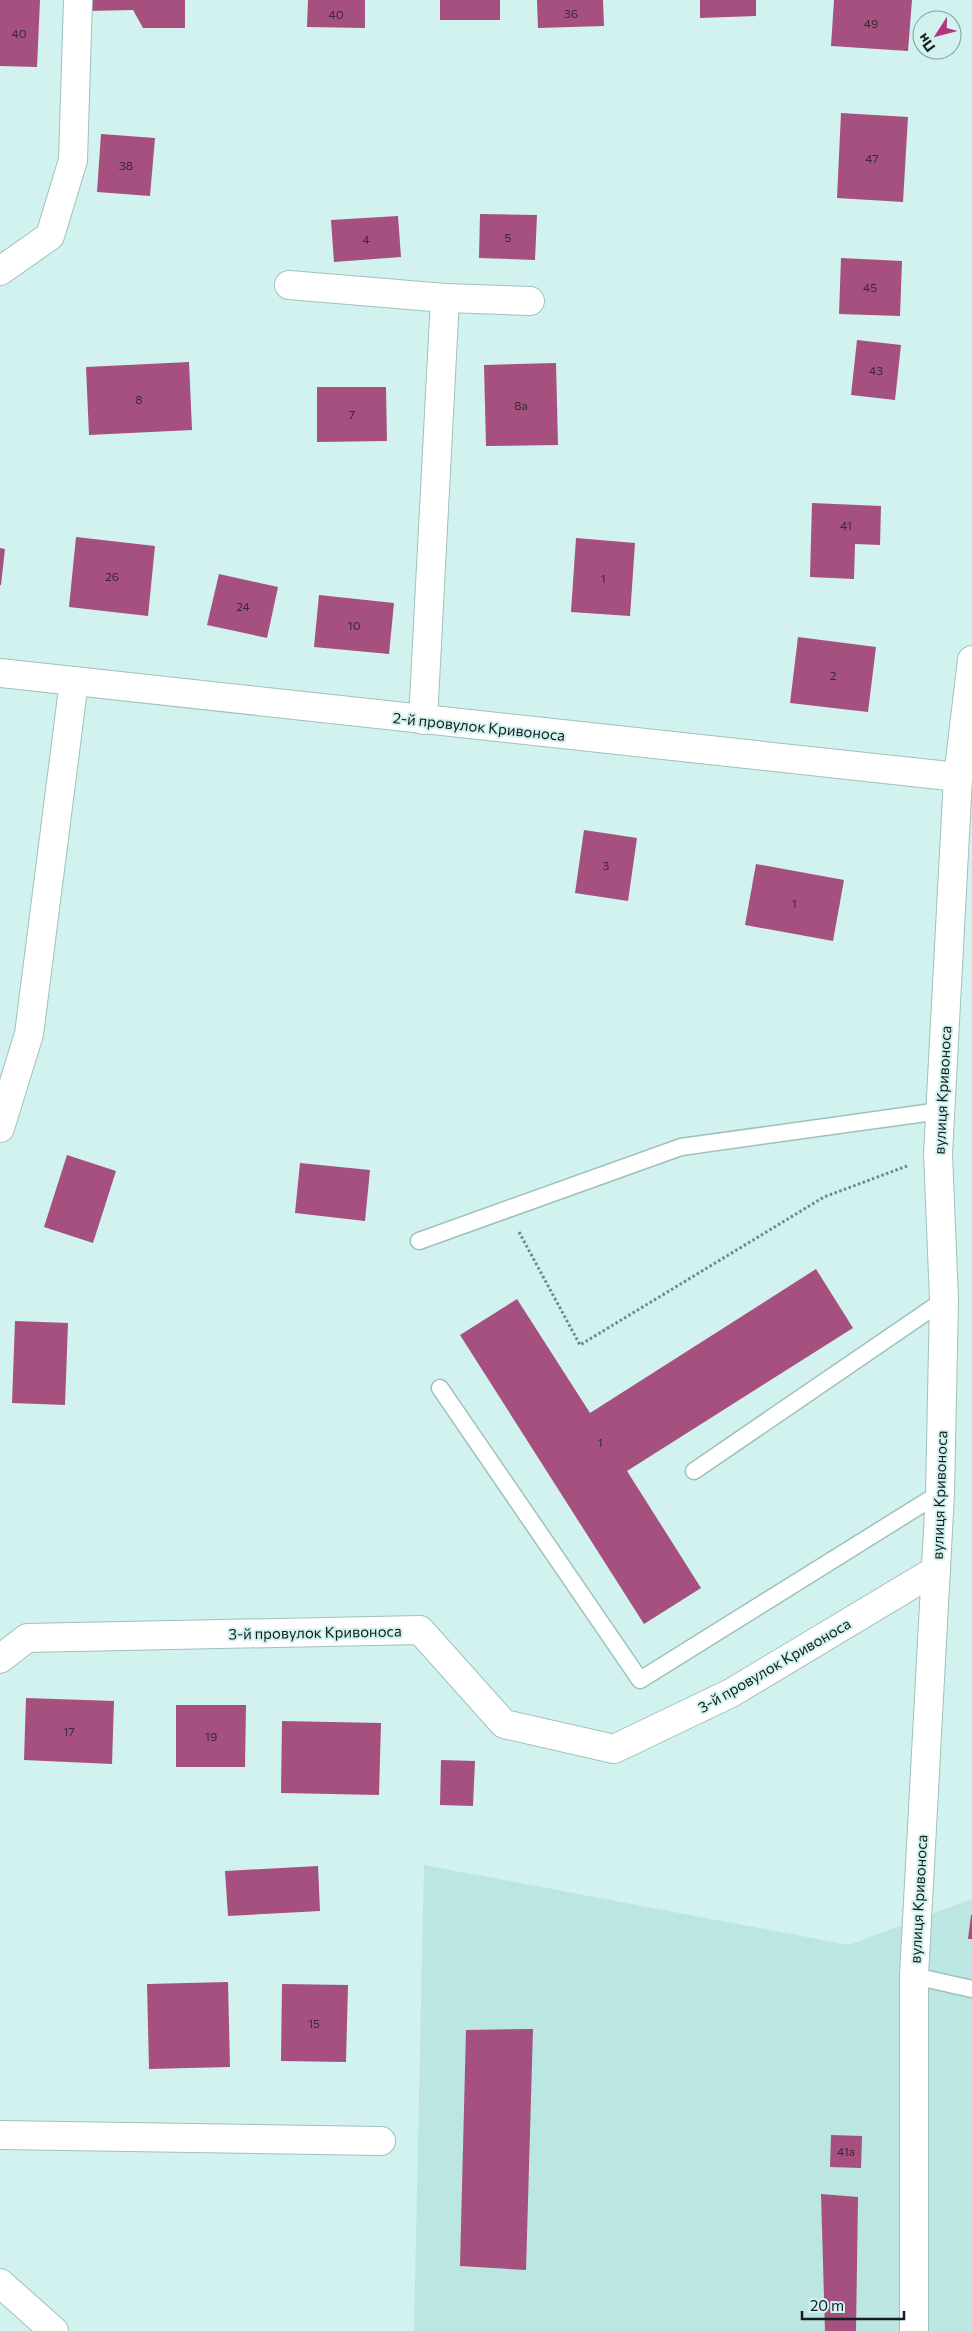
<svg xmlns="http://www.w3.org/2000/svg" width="972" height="2331" font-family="Commissioner,sans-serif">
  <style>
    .built { fill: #bce6e1 }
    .building { fill: #a6507f }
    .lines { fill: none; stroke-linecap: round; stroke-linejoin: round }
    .service-casing { stroke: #a0c0bc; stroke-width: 19 }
    .minor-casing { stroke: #a0c0bc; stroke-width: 30 }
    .path { stroke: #728987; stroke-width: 3; stroke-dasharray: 2.5 2.5; stroke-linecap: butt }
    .service { stroke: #fff; stroke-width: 16 }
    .minor { stroke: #fff; stroke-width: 28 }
    .labels { text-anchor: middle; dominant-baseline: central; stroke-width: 4; stroke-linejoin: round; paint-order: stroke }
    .number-label { font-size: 12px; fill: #372a36 }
    .street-label { font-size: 15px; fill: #121e1d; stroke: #d1f2ee }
  </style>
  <rect width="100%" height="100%" fill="#d1f2ee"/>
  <!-- built -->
  <polygon class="built" points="424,1865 849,1945 972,1899 972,2331 414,2331"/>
  <!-- building -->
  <g class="building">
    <polygon points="0,0 40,0 37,67 0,66"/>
    <polygon points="88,0 185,0 185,28 143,28 133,10 88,11"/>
    <polygon points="308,0 365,0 365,28 307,27"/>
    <rect x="440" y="0" width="60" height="20"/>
    <polygon points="537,0 603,0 604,26 538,28"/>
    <polygon points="700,0 756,0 756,16 700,18"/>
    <polygon points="834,0 912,0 908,51 831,46"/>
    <polygon points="841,113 908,117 903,202 837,198"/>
    <polygon points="101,134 155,138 150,196 97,192"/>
    <polygon points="480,214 537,215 535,260 479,258"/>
    <polygon points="398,216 401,257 334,262 331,220"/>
    <polygon points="841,258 902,261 900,316 839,314"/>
    <polygon points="857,340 901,345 895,400 851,395"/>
    <polygon points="189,362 192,430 89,435 86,367"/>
    <polygon points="556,363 558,445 486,446 484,365"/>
    <polygon points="317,387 386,387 387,441 317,442"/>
    <polygon points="812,503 881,506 880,545 855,544 854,579 810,577"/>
    <polygon points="76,537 155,546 148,616 69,607"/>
    <polygon points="576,538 635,543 630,616 571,612"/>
    <polygon points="0,548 5,549 1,585 0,585"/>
    <polygon points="219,574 278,587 267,638 207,625"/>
    <polygon points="319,595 394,603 389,654 314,647"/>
    <polygon points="798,637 876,647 868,712 790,703"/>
    <polygon points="584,830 637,838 628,901 575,893"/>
    <polygon points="756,864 844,880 833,941 745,925"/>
    <polygon points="67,1155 116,1171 93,1243 44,1227"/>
    <polygon points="300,1163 370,1170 365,1221 295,1213"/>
    <polygon points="816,1269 853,1328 627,1471 701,1588 644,1624 460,1335 517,1299 590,1413"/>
    <polygon points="15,1321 68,1323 65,1405 12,1403"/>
    <polygon points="26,1698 114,1701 112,1764 24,1760"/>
    <polygon points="176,1705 246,1705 245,1767 176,1767"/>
    <polygon points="282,1721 381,1723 379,1795 281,1793"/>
    <polygon points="441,1760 475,1761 473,1806 440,1805"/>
    <polygon points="318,1866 320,1911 228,1916 225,1871"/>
    <polygon points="971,1915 972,1915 972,1939 968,1939"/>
    <polygon points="228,1982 230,2067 149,2069 147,1984"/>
    <polygon points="282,1984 348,1985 346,2062 281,2061"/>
    <polygon points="533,2029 526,2270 460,2266 466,2030"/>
    <polygon points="831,2135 862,2136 861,2168 830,2167"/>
    <polygon points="821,2194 858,2197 856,2331 825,2331"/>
  </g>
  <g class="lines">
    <defs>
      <g id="service">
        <polyline points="419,1241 681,1147 940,1111"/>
        <polyline points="440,1388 640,1680 940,1493"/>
        <polyline points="694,1471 944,1300"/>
        <polyline points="914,1976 972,1989"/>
      </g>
      <g id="minor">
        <polyline points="0,271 50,236 73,160 78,0"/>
        <polyline points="289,285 445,298 423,720"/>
        <polyline points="445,298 530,301"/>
        <polyline points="0,673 958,777"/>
        <polyline points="0,1128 29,1034 74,681"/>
        <polyline points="0,1659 27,1638 420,1630 504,1724 614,1749 731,1693 936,1570"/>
        <polyline points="0,2135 381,2141"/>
        <polyline points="0,2283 54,2331"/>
        <polyline points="914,2331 914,1976 940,1493 944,1300 938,1154 958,777 972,660"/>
      </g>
    </defs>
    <!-- service casing -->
    <use href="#service" class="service-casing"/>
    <!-- minor casing -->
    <use href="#minor" class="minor-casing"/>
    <!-- path -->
    <polyline class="path" points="519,1232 580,1345 824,1197 907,1166"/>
    <!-- service -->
    <use href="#service" class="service"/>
    <!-- minor -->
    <use href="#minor" class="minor"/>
  </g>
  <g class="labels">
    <!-- number labels -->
    <g class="number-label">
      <text x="571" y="13">36</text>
      <text x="336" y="14">40</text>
      <text x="871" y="23">49</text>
      <text x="19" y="33">40</text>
      <text x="872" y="158">47</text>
      <text x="126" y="165">38</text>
      <text x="508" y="237">5</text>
      <text x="366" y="239">4</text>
      <text x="870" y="287">45</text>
      <text x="876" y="370">43</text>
      <text x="139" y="399">8</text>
      <text x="521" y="405">8а</text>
      <text x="352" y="414">7</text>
      <text x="846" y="525">41</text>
      <text x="112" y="576">26</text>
      <text x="603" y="578">1</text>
      <text x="243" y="606">24</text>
      <text x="354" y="625">10</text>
      <text x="833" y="675">2</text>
      <text x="606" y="865">3</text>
      <text x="794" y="903">1</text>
      <text x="600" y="1442">1</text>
      <text x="69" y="1731">17</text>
      <text x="211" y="1736">19</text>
      <text x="314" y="2023">15</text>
      <text x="846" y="2151">41а</text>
    </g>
    <!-- street labels -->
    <g class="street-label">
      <text transform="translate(479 726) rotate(6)">2-й провулок Кривоноса</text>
      <text transform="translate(942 1090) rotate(-87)">вулиця Кривоноса</text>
      <text transform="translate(939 1495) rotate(-88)">вулиця Кривоноса</text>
      <text transform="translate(315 1632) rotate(-1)">3-й провулок Кривоноса</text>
      <text transform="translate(774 1665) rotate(-30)">3-й провулок Кривоноса</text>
      <text transform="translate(918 1899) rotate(-87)">вулиця Кривоноса</text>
    </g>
  </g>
  <!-- north arrow -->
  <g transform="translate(937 35) rotate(234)"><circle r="24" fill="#d1f2ee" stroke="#859d9a"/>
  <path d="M0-4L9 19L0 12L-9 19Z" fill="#b3337f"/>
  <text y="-8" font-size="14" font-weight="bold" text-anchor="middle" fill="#121e1d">Пн</text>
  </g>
  <!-- scale -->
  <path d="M802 2311v8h102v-8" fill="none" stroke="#121e1d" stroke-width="2.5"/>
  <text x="810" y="2311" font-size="15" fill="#121e1d" stroke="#d1f2ee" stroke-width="4" paint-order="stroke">20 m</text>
</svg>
